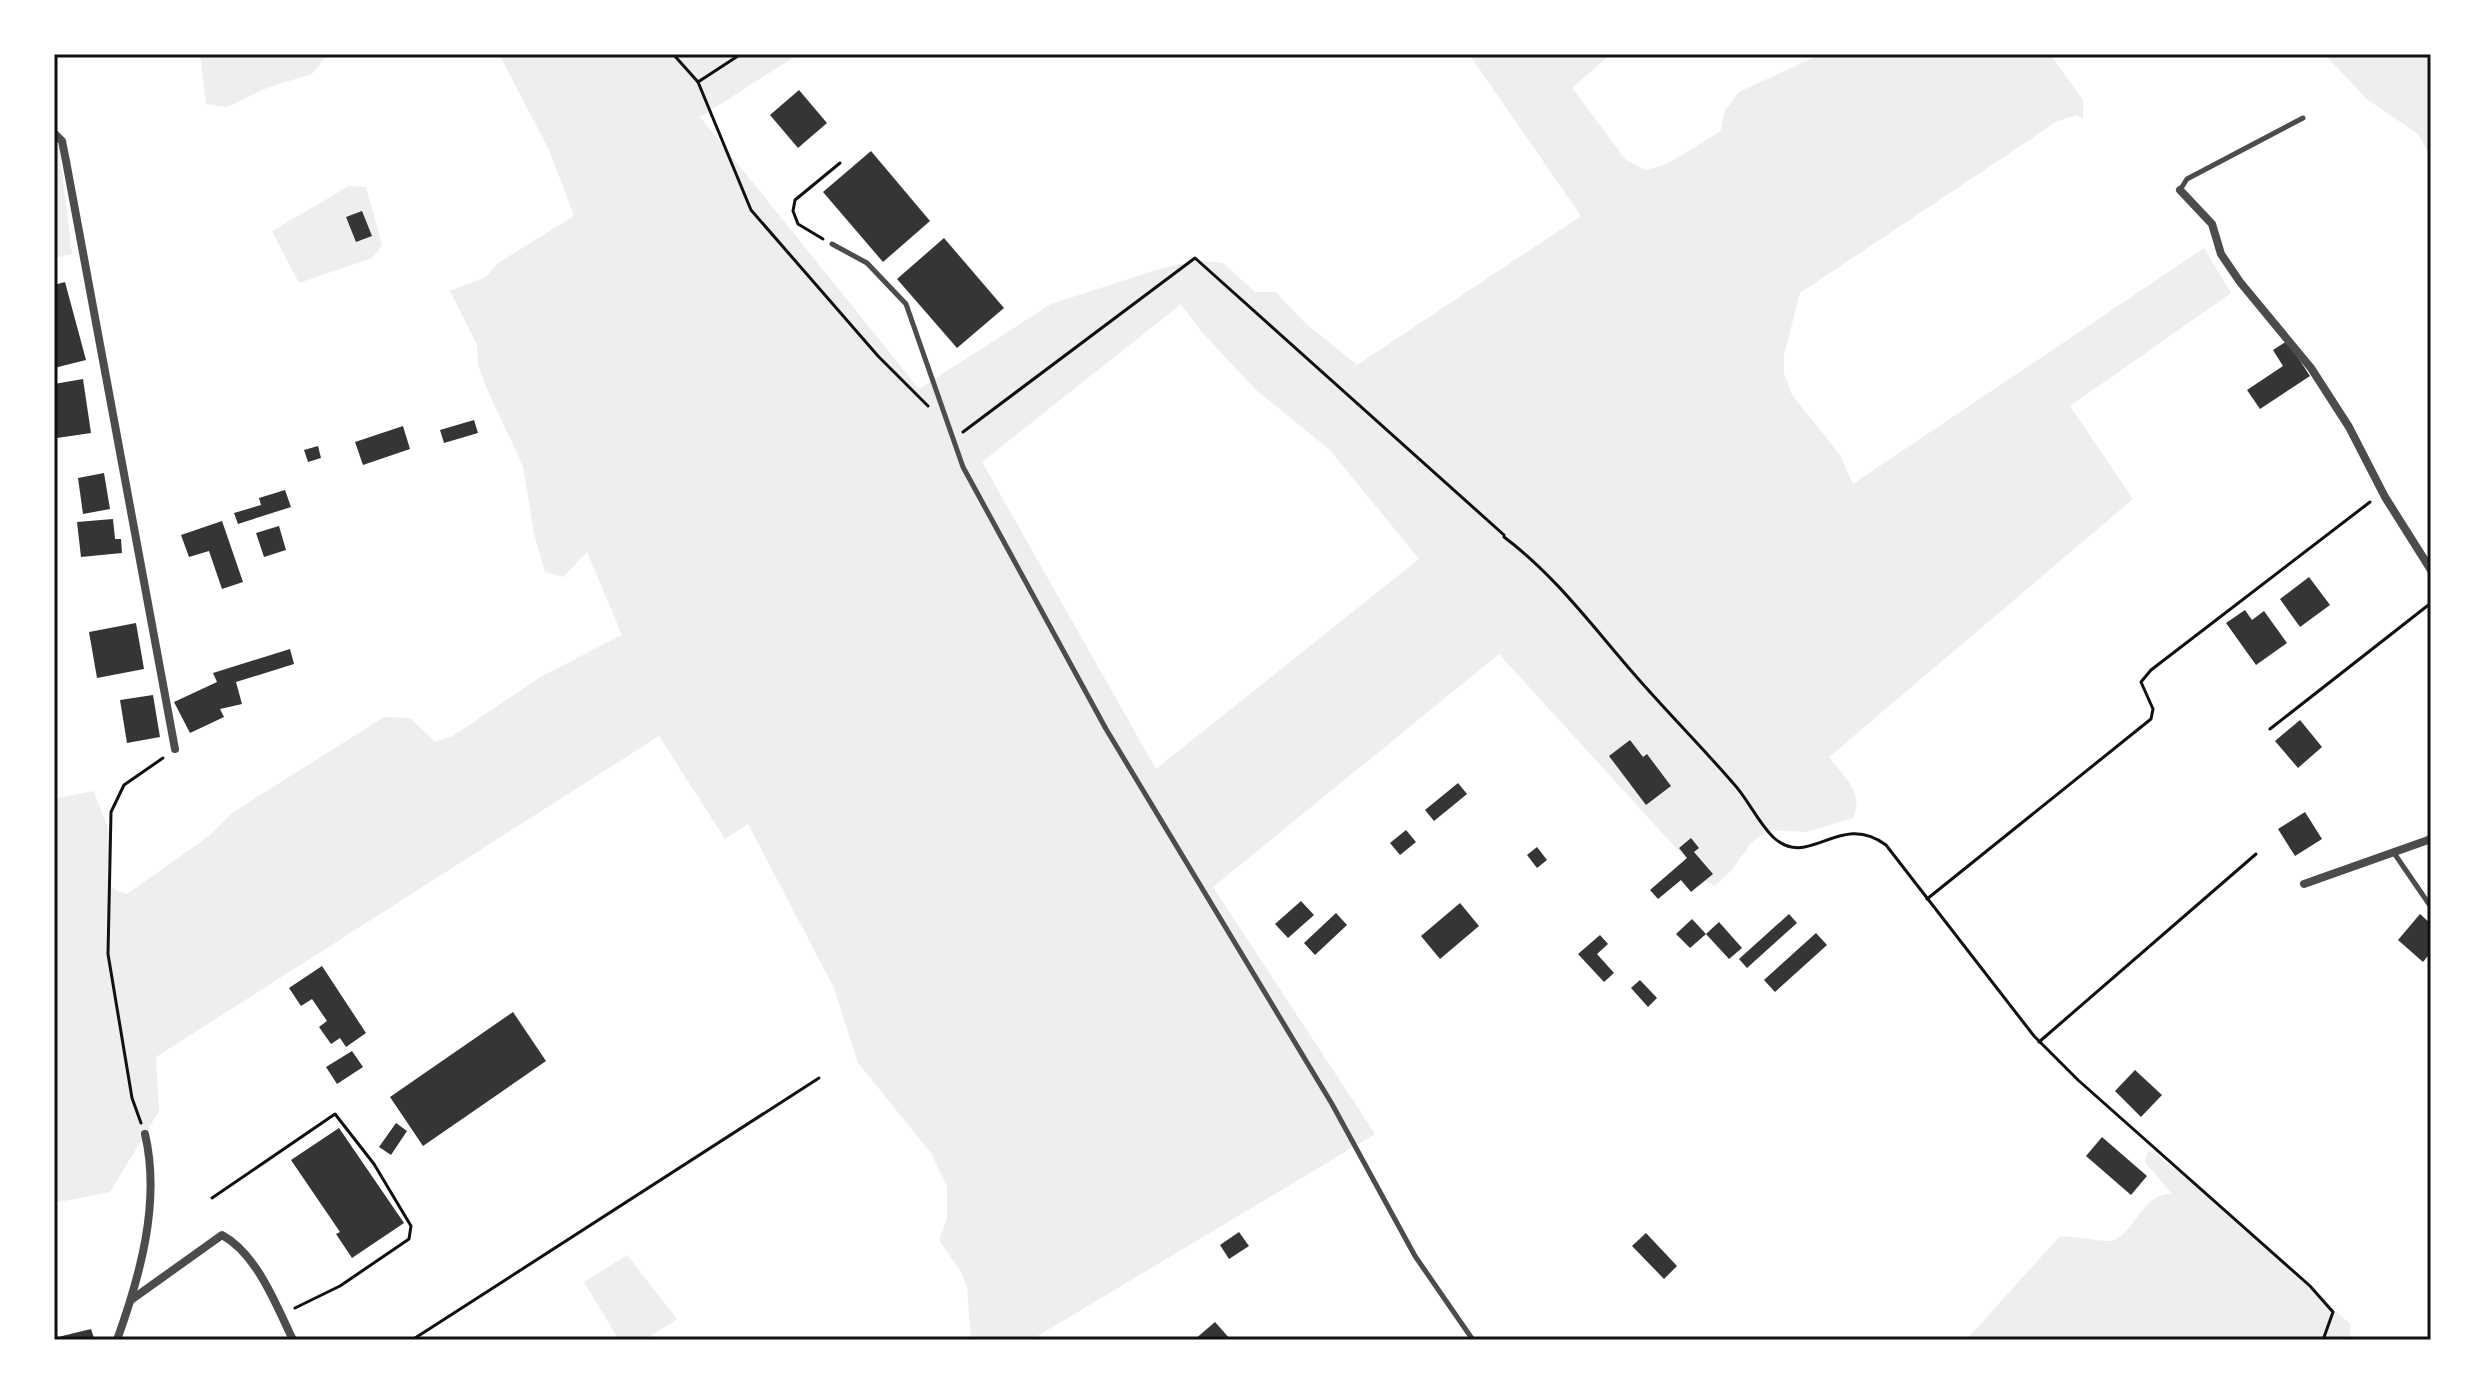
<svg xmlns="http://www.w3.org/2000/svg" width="2485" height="1394" font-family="Commissioner,sans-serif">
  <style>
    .green { fill: #eee; fill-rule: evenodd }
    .building { fill: #353535 }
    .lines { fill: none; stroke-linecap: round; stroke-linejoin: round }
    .path { stroke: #111; stroke-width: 3 }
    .service { stroke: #4c4c4c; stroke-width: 5 }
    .minor { stroke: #4c4c4c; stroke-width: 8 }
    .neatline { fill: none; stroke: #111; stroke-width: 3 }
  </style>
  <rect width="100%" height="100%" fill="#fff"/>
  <!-- green -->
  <g class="green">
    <polygon points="200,54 326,54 327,55 312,74 269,87 227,107 206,104"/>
    <path d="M499,54H799L700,117L919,389L1051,304L1156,270L1196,260L1223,263L1255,292H1276L1304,322L1357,365L1581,216L1469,54H1611L1572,88L1625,159L1646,170L1667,164L1721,131L1724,112L1739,92L1821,54H2050L2083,100V118L2076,115L2056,122L1800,293L1784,355V373L1792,395L1840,455L1853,484L2204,248L2231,293L2070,406L2133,499L1829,757C1843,777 1865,792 1853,818L1806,832L1769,830L1752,842L1730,872L1714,886L1706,881L1499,654L1213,887L1375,1134L1031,1340H971L967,1287L962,1273L939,1240L947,1218V1186L931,1153L858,1063L834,988L748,824L725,839L659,736L156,1057L159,1111L110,1192L54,1203V799L94,791C99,807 108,824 111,841C115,862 92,885 127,894L209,836L232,813L384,717L410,718L435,742L453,736L542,676L622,635L587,552L563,577L545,572L534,534L523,466L486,387L478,365L477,345L450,291L486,277L498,263L574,216L549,150ZM1181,304L1200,330L1256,390L1330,450L1419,559L1156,769L982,462Z"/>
    <polygon points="2324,54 2431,54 2431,157 2418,134 2368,100"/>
    <polygon points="54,145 59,148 72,254 54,258"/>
    <polygon points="349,186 366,187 382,245 372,258 299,283 272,231"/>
    <path d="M2151,1151L2189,1180L2351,1325L2349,1340H1966L2059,1237C2075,1234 2104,1244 2115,1240C2137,1229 2142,1193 2172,1194L2145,1162L2147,1153Z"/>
    <polygon points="627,1255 677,1319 644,1340 619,1340 584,1282"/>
  </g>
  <!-- building -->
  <g class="building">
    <polygon points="799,90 827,123 798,148 770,115"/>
    <polygon points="871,151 930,221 883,262 823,192"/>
    <polygon points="362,211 372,236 356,242 346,217"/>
    <polygon points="944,238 1004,308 957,348 897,279"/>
    <polygon points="65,282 86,360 54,368 54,285"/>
    <polygon points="2287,341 2310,376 2260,409 2247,390 2283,366 2273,350"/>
    <polygon points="83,379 91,433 57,438 54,384"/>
    <polygon points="474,420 478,433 444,443 440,430"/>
    <polygon points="403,426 410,449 363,465 355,442"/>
    <polygon points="318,446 321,458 308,462 304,450"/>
    <polygon points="104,473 110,509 83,514 78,478"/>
    <polygon points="285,490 291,507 238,524 234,513 261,505 259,498"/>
    <polygon points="113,519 115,539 121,539 122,553 81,557 77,522"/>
    <polygon points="222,521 243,582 222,589 209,551 189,557 181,535"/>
    <polygon points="279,526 286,550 264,557 256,533"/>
    <polygon points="2309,577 2330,605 2300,627 2280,599"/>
    <polygon points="2245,610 2252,620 2264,611 2287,643 2256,665 2226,623"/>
    <polygon points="136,623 144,669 97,678 89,632"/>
    <polygon points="290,649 294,664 236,682 242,704 220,709 224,717 190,733 174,702 217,682 213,673"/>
    <polygon points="153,695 160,737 127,743 120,700"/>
    <polygon points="2300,720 2322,747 2298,768 2275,741"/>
    <polygon points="1630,740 1643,757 1647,754 1671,786 1646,805 1609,756"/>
    <polygon points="1458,783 1467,794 1434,821 1425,810"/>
    <polygon points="2305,812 2322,839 2295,856 2278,829"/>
    <polygon points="1406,830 1416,842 1400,855 1390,843"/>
    <polygon points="1691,838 1699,848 1694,852 1713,874 1691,892 1681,880 1658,899 1650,890 1687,858 1679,848"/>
    <polygon points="1537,847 1547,860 1537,868 1527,855"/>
    <polygon points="1301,901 1314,915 1288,938 1275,924"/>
    <polygon points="1460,903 1479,926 1440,959 1421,936"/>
    <polygon points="1336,913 1347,925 1315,955 1304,943"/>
    <polygon points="1789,914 1797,923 1747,968 1739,959"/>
    <polygon points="2420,914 2431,924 2431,952 2423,962 2398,940"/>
    <polygon points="1692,919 1706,934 1690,948 1676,934"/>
    <polygon points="1719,922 1742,948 1729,959 1706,934"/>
    <polygon points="1816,933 1827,945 1775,992 1764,980"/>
    <polygon points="1600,935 1608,944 1597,954 1614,973 1604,982 1578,954"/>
    <polygon points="322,966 366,1033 346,1047 340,1038 331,1044 319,1027 327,1021 312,999 301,1006 289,988"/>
    <polygon points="1640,980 1657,998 1648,1007 1631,988"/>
    <polygon points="513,1012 546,1061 423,1146 390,1097"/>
    <polygon points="352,1051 363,1067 337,1084 326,1067"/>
    <polygon points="2135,1070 2162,1095 2141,1117 2115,1091"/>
    <polygon points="396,1123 407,1131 391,1155 379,1147"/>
    <polygon points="339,1128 404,1223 352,1258 336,1234 340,1232 291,1160"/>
    <polygon points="2102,1137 2147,1176 2131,1195 2086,1156"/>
    <polygon points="1239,1232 1249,1246 1229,1259 1220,1245"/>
    <polygon points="1646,1233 1677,1266 1664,1279 1632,1246"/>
    <polygon points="1215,1322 1231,1340 1194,1340"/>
    <polygon points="91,1329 94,1338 54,1340 54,1338"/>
  </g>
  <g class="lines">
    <!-- path -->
    <g class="path">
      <polyline points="673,54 698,82 751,210 878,356 928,406"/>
      <polyline points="698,82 741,54"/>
      <polyline points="823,239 798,224 793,211 795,200 840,163"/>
      <polyline points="963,432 1195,258 1504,535"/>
      <path d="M1504,537C1555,575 1593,627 1634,674C1666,711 1701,746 1733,783C1748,799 1757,821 1773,837C1809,871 1839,810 1886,845L2034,1036L2078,1080L2310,1286L2333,1312L2323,1340"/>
      <polyline points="2270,729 2431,603"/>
      <polyline points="1927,899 2151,719 2153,709 2141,682 2151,670 2370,502"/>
      <polyline points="2039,1042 2256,854"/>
      <polyline points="141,1123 132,1098 108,954 111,812 124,785 163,758"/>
      <polyline points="212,1198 335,1114 374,1164 411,1226 409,1239 340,1286 295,1308"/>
      <polyline points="412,1340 819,1078"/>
    </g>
    <!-- service -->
    <g class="service">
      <polyline points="2180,190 2187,179 2303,118"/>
      <polyline points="832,244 867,263 906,304 963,467 1106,729 1332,1104 1415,1256 1473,1340"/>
      <polyline points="2394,853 2431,907"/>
    </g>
    <!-- minor -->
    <g class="minor">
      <polyline points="54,133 62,141 66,161 175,749"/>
      <polyline points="2180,190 2212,224 2221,254 2240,282 2311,368 2349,427 2385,497 2431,570"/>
      <polyline points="2304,884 2431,839"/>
      <path d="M131,1300L222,1235C257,1254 276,1305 293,1340"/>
      <path d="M117,1340C140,1276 161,1202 145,1134"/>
    </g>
  </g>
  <!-- border -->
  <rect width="2485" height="1394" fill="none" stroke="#ffffff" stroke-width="112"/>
  <rect x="56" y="56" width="2373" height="1282" class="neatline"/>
</svg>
